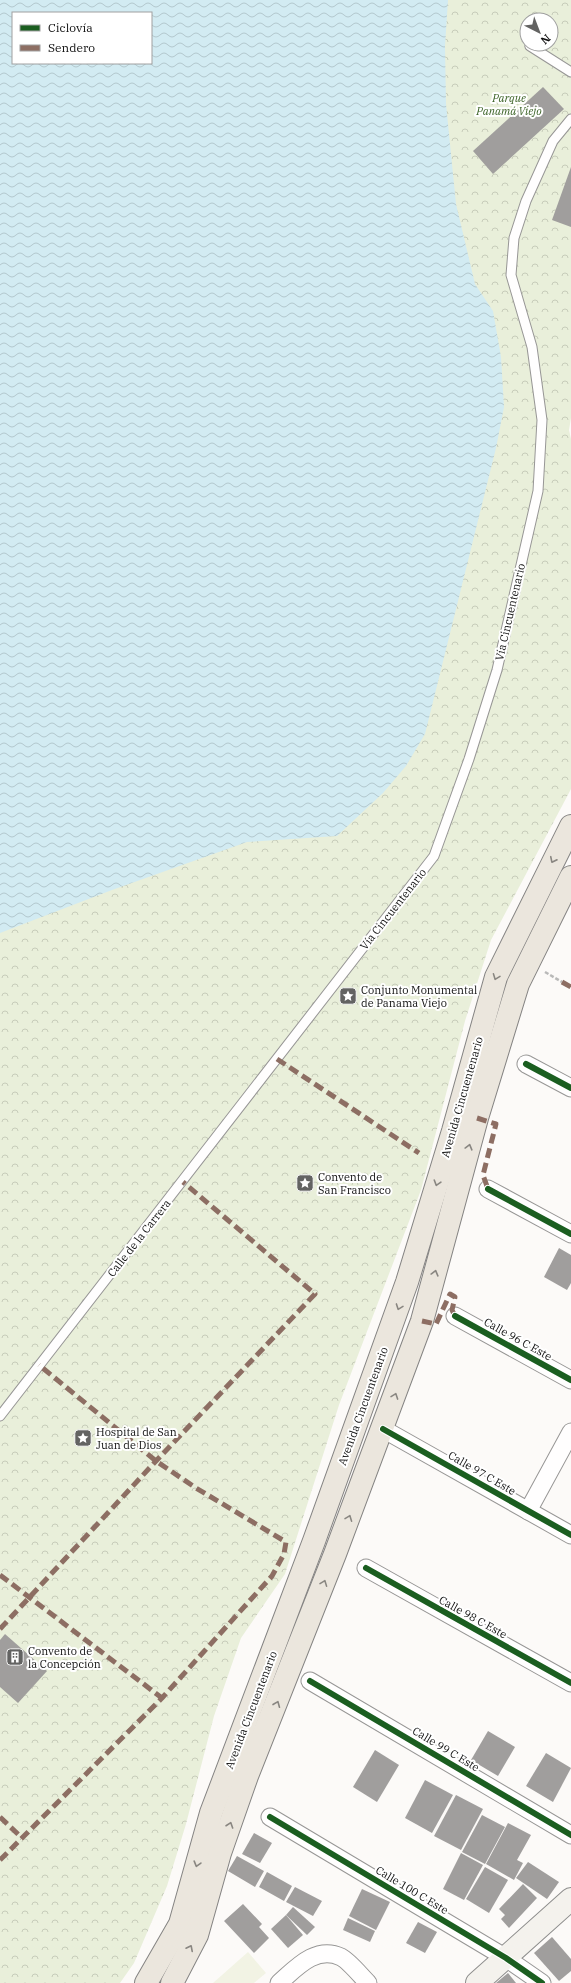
<svg xmlns="http://www.w3.org/2000/svg" width="571" height="1983" font-family="'IBM Plex Serif',serif">
  <style>
    .park { fill: url(#park-crowns); fill-rule: evenodd }
    .pitch { fill: #f2f3e4 }
    .water { fill: url(#water-waves); fill-rule: evenodd }
    .building { fill: #a09e9d }
    .lines { fill: none; stroke-linecap: round; stroke-linejoin: round }
    .lane-casing { stroke: #979695; stroke-width: 11 }
    .street-casing { stroke: #979695; stroke-width: 19 }
    .secondary-casing { stroke: #8d8d8c; stroke-width: 24 }
    .primary-casing { stroke: #848382; stroke-width: 24 }
    .path { stroke: #b9b9b8; stroke-width: 2.5; stroke-dasharray: 4 2; stroke-linecap: butt }
    .lane { stroke: #fffefe; stroke-width: 9 }
    .street { stroke: #fffefe; stroke-width: 17 }
    .secondary { stroke: #f4f2ed; stroke-width: 22 }
    .primary { stroke: #ebe6dd; stroke-width: 22 }
    .quiet { stroke: #8d6e63; stroke-width: 5; stroke-dasharray: 10 5; stroke-linecap: butt }
    .cycleway-casing { stroke: #fff; stroke-width: 8 }
    .cycleway { stroke: #1b5e20; stroke-width: 6 }
    .oneway { stroke: #898681 }
    .labels { text-anchor: middle; dominant-baseline: central; stroke-width: 4; stroke-linejoin: round; paint-order: stroke }
    .park-label { font-size: 11px; font-style: italic; fill: #3c6327; stroke: #fff }
    .street-label { font-size: 11px; fill: #111; stroke: #fff }
    .poi-label { font-size: 11px; fill: #111; stroke: #fff; text-anchor: start }
  </style>
  <defs>
    <pattern id="park-crowns" width="20" height="18" patternUnits="userSpaceOnUse"><rect width="20" height="18" fill="#e9efda"/><path d="M2 6a3 3 0 1 1 6 0M12 15a3 3 0 1 1 6 0" fill="none" stroke="#c7ccba"/></pattern>
    <pattern id="water-waves" width="16" height="10" patternUnits="userSpaceOnUse"><rect width="16" height="10" fill="#d2ebf2"/><path d="M0 5q4-4 8 0t8 0" fill="none" stroke="#b3c8ce"/></pattern>
  </defs>
  <rect width="100%" height="100%" fill="#fcfaf8"/>
  <!-- park -->
  <path class="park" d="M0,0H571V418L569,430L571,439V789L491,940L465,1021L421,1190L339,1405L285,1574L241,1638L214,1716L186,1824L167,1886L134,1963L120,1983H0ZM13,13H151V63H13ZM527,20H551V44H527Z"/>
  <!-- pitch -->
  <polygon class="pitch" points="248,1952 266,1973 254,1983 213,1983"/>
  <!-- water -->
  <path class="water" d="M0,0H448L445,46L446,104L456,204L475,284L493,311L501,357L504,407L496,448L425,734L406,766L383,793L337,836L247,842L112,890L0,933ZM13,13H151V63H13Z"/>
  <!-- building -->
  <g class="building">
    <polygon points="543,87 564,109 493,174 473,151"/>
    <polygon points="571,167 571,227 552,220"/>
    <polygon points="559,1248 571,1255 571,1283 567,1290 544,1277"/>
    <polygon points="5,1634 47,1671 18,1703 0,1687 0,1640"/>
    <polygon points="488,1731 515,1747 498,1776 471,1760"/>
    <polygon points="375,1750 399,1765 377,1802 353,1787"/>
    <polygon points="546,1753 571,1768 553,1802 526,1786"/>
    <polygon points="425,1780 453,1795 432,1833 405,1818"/>
    <polygon points="456,1795 483,1809 461,1850 434,1836"/>
    <polygon points="482,1815 505,1827 485,1864 462,1852"/>
    <polygon points="508,1823 531,1835 517,1860 523,1863 514,1880 486,1864"/>
    <polygon points="254,1833 272,1843 260,1863 242,1854"/>
    <polygon points="461,1853 483,1865 464,1900 443,1889"/>
    <polygon points="237,1856 264,1871 255,1887 228,1871"/>
    <polygon points="528,1862 559,1882 547,1899 516,1878"/>
    <polygon points="485,1867 508,1880 489,1913 466,1899"/>
    <polygon points="267,1872 292,1886 284,1901 259,1887"/>
    <polygon points="523,1884 537,1898 509,1928 501,1919 505,1915 499,1909"/>
    <polygon points="295,1887 322,1901 313,1916 286,1902"/>
    <polygon points="362,1889 390,1902 376,1930 349,1916"/>
    <polygon points="243,1904 262,1924 259,1927 269,1938 254,1953 224,1921"/>
    <polygon points="293,1907 315,1927 307,1935 286,1915"/>
    <polygon points="286,1915 303,1935 288,1948 271,1929"/>
    <polygon points="348,1918 375,1931 370,1942 343,1930"/>
    <polygon points="418,1922 437,1932 425,1953 406,1943"/>
    <polygon points="552,1937 571,1959 571,1971 559,1981 534,1953"/>
    <polygon points="508,1973 516,1983 496,1983"/>
  </g>
  <g class="lines">
    <defs>
      <g id="lane">
        <polyline points="531,44 530,46 571,72"/>
        <polyline points="0,1416 434,856 469,759 497,670 538,491 542,420 532,347 511,275 514,238 526,201 553,141 571,119"/>
      </g>
      <g id="street">
        <polyline points="526,1064 571,1088"/>
        <polyline points="488,1189 571,1234"/>
        <polyline points="455,1316 571,1380"/>
        <polyline points="383,1429 571,1535"/>
        <polyline points="528,1511 571,1432"/>
        <polyline points="366,1568 571,1683"/>
        <polyline points="310,1681 571,1835"/>
        <polyline points="270,1817 506,1958 542,1983"/>
        <path d="M279,1983C296,1968 316,1945 341,1957C349,1961 361,1976 368,1983"/>
      </g>
      <polyline id="secondary" points="477,1983 571,1899"/>
      <g id="primary">
        <polyline points="146,1983 180,1924 211,1813 314,1541 407,1282 453,1131 496,977 571,826"/>
        <polyline points="172,1983 197,1935 220,1853 247,1776 335,1554 422,1321 477,1118 518,984 571,877"/>
      </g>
    </defs>
    <!-- lane casing -->
    <use href="#lane" class="lane-casing"/>
    <!-- street casing -->
    <use href="#street" class="street-casing"/>
    <!-- secondary casing -->
    <use href="#secondary" class="secondary-casing"/>
    <!-- primary casing -->
    <use href="#primary" class="primary-casing"/>
    <!-- path -->
    <polyline class="path" points="545,972 562,982"/>
    <!-- lane -->
    <use href="#lane" class="lane"/>
    <!-- street -->
    <use href="#street" class="street"/>
    <!-- secondary -->
    <use href="#secondary" class="secondary"/>
    <!-- primary -->
    <use href="#primary" class="primary"/>
    <!-- quiet -->
    <g class="quiet">
      <polyline points="562,982 571,987"/>
      <polyline points="277,1059 419,1153"/>
      <polyline points="477,1118 496,1124 483,1175 488,1189"/>
      <polyline points="422,1321 436,1324 450,1294 455,1297 452,1310 455,1316"/>
      <polyline points="0,1575 162,1698"/>
      <polyline points="0,1629 156,1461 315,1294 183,1182"/>
      <polyline points="0,1817 22,1838"/>
      <polyline points="0,1860 162,1698 272,1576 284,1554 286,1542 196,1488 156,1461 39,1365"/>
    </g>
    <defs>
      <g id="cycleway">
        <polyline points="526,1064 571,1088"/>
        <polyline points="488,1189 571,1234"/>
        <polyline points="455,1316 571,1380"/>
        <polyline points="383,1429 571,1535"/>
        <polyline points="366,1568 571,1683"/>
        <polyline points="310,1681 571,1835"/>
        <polyline points="270,1817 506,1958 542,1983"/>
      </g>
    </defs>
    <!-- cycleway casing -->
    <use href="#cycleway" class="cycleway-casing"/>
    <!-- cycleway -->
    <use href="#cycleway" class="cycleway"/>
  </g>
  <!-- one-way arrows -->
  <defs><path id="oneway-chevron" d="M-2-3.5L2.5 0L-2 3.5" fill="none" stroke-width="1.6" stroke-linecap="round" stroke-linejoin="round"/></defs>
  <g class="oneway">
    <use href="#oneway-chevron" transform="translate(553 860) rotate(116)"/>
    <use href="#oneway-chevron" transform="translate(496 977) rotate(111)"/>
    <use href="#oneway-chevron" transform="translate(469 1147) rotate(-75)"/>
    <use href="#oneway-chevron" transform="translate(437 1183) rotate(107)"/>
    <use href="#oneway-chevron" transform="translate(435 1273) rotate(-75)"/>
    <use href="#oneway-chevron" transform="translate(399 1307) rotate(110)"/>
    <use href="#oneway-chevron" transform="translate(395 1396) rotate(-70)"/>
    <use href="#oneway-chevron" transform="translate(349 1518) rotate(-69)"/>
    <use href="#oneway-chevron" transform="translate(324 1583) rotate(-69)"/>
    <use href="#oneway-chevron" transform="translate(277 1704) rotate(-68)"/>
    <use href="#oneway-chevron" transform="translate(230 1825) rotate(-71)"/>
    <use href="#oneway-chevron" transform="translate(197 1864) rotate(106)"/>
    <use href="#oneway-chevron" transform="translate(190 1948) rotate(-63)"/>
  </g>
  <!-- icons -->
  <defs>
    <symbol id="sight-square" viewBox="-11 -11 22 22"><rect x="-9" y="-9" width="18" height="18" rx="4" fill="#636362" stroke="#fff"/><path d="M0-6L1.8-2.2L6-1.7L2.9 1.2L3.7 5.4L0 3.3L-3.7 5.4L-2.9 1.2L-6-1.7L-1.8-2.2Z" fill="#fff"/></symbol>
    <symbol id="building-square" viewBox="-11 -11 22 22"><rect x="-9" y="-9" width="18" height="18" rx="4" fill="#636362" stroke="#fff"/><path d="M-4-6H4V6H1V3H-1V6H-4ZM-2.5-4.3h1.7v1.8h-1.7ZM.8-4.3h1.7v1.8H.8ZM-2.5-1h1.7V.8h-1.7ZM.8-1h1.7V.8H.8Z" fill="#fff"/></symbol>
  </defs>
  <g fill-rule="evenodd">
    <use href="#sight-square" x="338" y="986" width="20" height="20"/>
    <use href="#sight-square" x="295" y="1173" width="20" height="20"/>
    <use href="#sight-square" x="73" y="1428" width="20" height="20"/>
    <use href="#building-square" x="5" y="1647" width="20" height="20"/>
  </g>
  <g class="labels">
    <!-- park labels -->
    <g class="park-label">
      <text x="509" y="98">Parque<tspan x="509" dy="13">Panamá Viejo</tspan></text>
    </g>
    <!-- street labels -->
    <g class="street-label">
      <text transform="translate(510 612) rotate(-77)">Vía Cincuentenario</text>
      <text transform="translate(393 909) rotate(-52)">Vía Cincuentenario</text>
      <text transform="translate(462 1097) rotate(-74)">Avenida Cincuentenario</text>
      <text transform="translate(139 1238) rotate(-52)">Calle de la Carrera</text>
      <text transform="translate(518 1339) rotate(29)">Calle 96 C Este</text>
      <text transform="translate(363 1406) rotate(-70)">Avenida Cincuentenario</text>
      <text transform="translate(482 1473) rotate(30)">Calle 97 C Este</text>
      <text transform="translate(473 1617) rotate(29)">Calle 98 C Este</text>
      <text transform="translate(251 1710) rotate(-69)">Avenida Cincuentenario</text>
      <text transform="translate(446 1749) rotate(31)">Calle 99 C Este</text>
      <text transform="translate(412 1890) rotate(31)">Calle 100 C Este</text>
    </g>
    <!-- poi labels -->
    <g class="poi-label">
      <text x="361" y="990">Conjunto Monumental<tspan x="361" dy="13">de Panama Viejo</tspan></text>
      <text x="318" y="1177">Convento de<tspan x="318" dy="13">San Francisco</tspan></text>
      <text x="96" y="1432">Hospital de San<tspan x="96" dy="13">Juan de Dios</tspan></text>
      <text x="28" y="1651">Convento de<tspan x="28" dy="13">la Concepción</tspan></text>
    </g>
  </g>
  <!-- legend -->
  <rect x="12" y="12" width="140" height="52" fill="#ffffff" stroke="#a0a0a0"/>
  <rect x="20" y="25" width="20" height="6" fill="#1b5e20" stroke="#a0a0a0"/>
  <text x="48" y="32" font-size="12" fill="#111111">Ciclovía</text>
  <rect x="20" y="45" width="20" height="6" fill="#8d6e63" stroke="#a0a0a0"/>
  <text x="48" y="52" font-size="12" fill="#111111">Sendero</text>
  <!-- north arrow -->
  <g transform="translate(539 32) rotate(138)"><circle r="19" fill="#ffffff" stroke="#a0a0a0"/>
  <path d="M0-3L7 15L0 10L-7 15Z" fill="#636362"/>
  <text y="-6" font-size="11" font-weight="bold" text-anchor="middle" fill="#111111">N</text>
  </g>
</svg>
